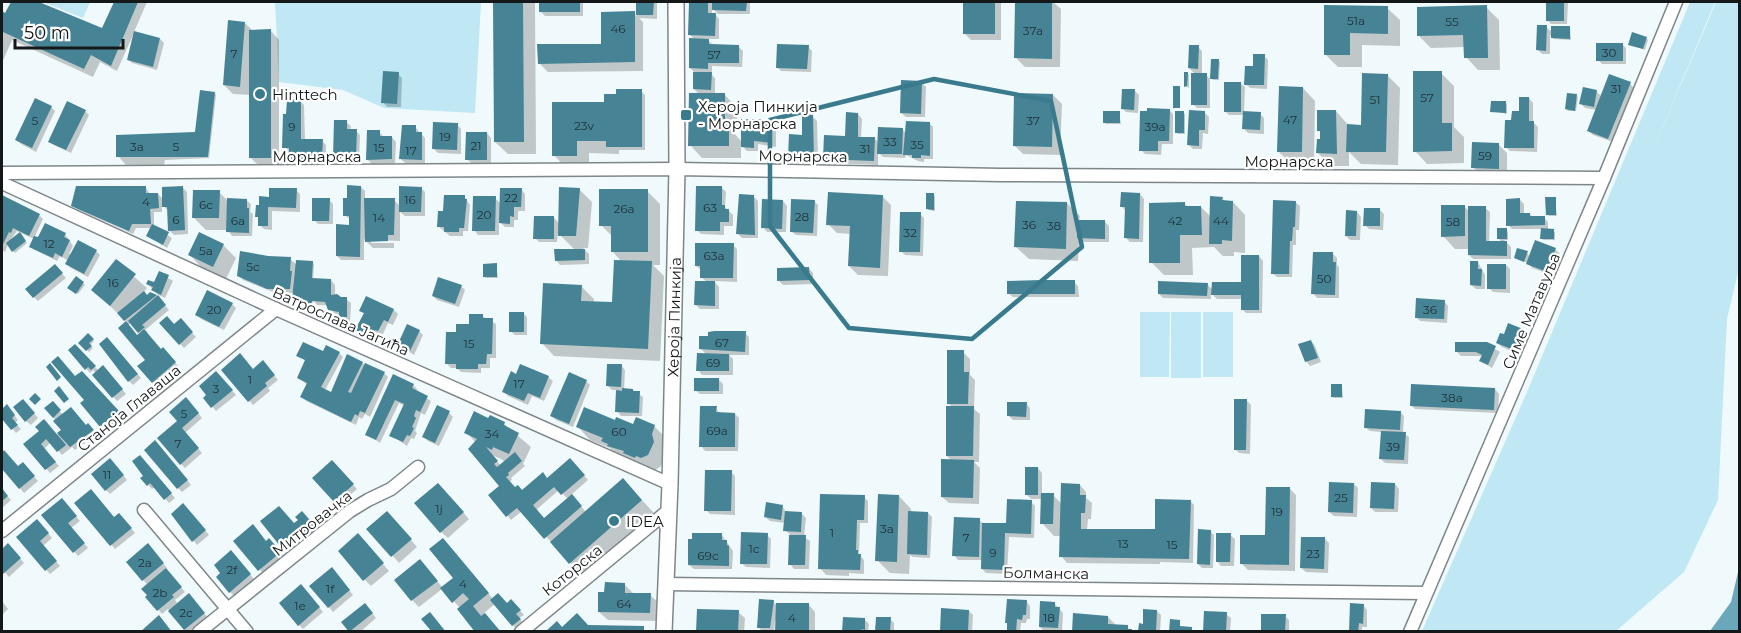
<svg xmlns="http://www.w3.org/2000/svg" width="1741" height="633" font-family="Montserrat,sans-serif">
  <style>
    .green { fill: #bfe8f4 }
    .water { fill: #6aa7ba }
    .shadow { fill: #0003; fill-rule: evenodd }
    .building { fill: #468395 }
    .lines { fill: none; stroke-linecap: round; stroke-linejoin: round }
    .minor-casing { stroke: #7e8689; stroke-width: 15 }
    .tertiary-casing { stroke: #7e8689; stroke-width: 18 }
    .minor { stroke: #fff; stroke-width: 12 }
    .tertiary { stroke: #fff; stroke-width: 15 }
    .marked { fill: none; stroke: #397a8d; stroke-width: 4.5; stroke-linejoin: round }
    .poi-dot { fill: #397a8d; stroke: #fff; stroke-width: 2 }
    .labels { text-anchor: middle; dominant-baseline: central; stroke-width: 4.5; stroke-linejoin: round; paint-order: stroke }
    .number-label { font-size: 12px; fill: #213338 }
    .poi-label { font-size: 15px; fill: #151819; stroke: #fff; text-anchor: start }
    .street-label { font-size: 15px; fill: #151819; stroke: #fff }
  </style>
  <rect width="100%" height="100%" fill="#f0f9fb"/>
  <!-- green -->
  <g class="green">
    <polygon points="43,2 90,2 83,18"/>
    <polygon points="275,2 481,2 475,113 384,108 343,90 279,82"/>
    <polygon points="1690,2 1715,2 1651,155 1716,2 1739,2 1740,264 1727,319 1718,500 1684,572 1616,631 1422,631 1527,392"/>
    <polygon points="1140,312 1170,312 1169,377 1140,377"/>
    <rect x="1171" y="312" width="30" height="66"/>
    <rect x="1203" y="312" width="30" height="65"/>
  </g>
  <!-- water -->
  <polygon class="water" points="1739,568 1739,631 1710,631 1731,602"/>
  <!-- shadow -->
  <g class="shadow">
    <polygon points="12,2 35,2 103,31 116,2 147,2 134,32 160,39 164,43 157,70 132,63 128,59 135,36 133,35 117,71 100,62 93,77 12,40 2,63 2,13 6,15"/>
    <polygon points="494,2 535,2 536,154 508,154 495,142"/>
    <polygon points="541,2 583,2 583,16 545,16 541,12"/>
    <polygon points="638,2 657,2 657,19 639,18 643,22 643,71 548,72 539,63 603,45 634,13 637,16"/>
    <polygon points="691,2 750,2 750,14 718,14 712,8 712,14 715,14 719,19 719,39 707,39 712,44 738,46 743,51 742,67 712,66 712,72 709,72 715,78 715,95 725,95 737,108 737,131 732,131 742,142 772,120 776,124 776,147 758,144 758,151 747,151 741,145 741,158 702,158 690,145 700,95 694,89 694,72 690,68 695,40 690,35"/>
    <polygon points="965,2 1001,2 1001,40 971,40 964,33"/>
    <polygon points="1016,2 1053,2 1061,9 1060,67 1025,67 1016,58"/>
    <polygon points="1547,2 1568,2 1567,24 1551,24 1547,20"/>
    <polygon points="1326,7 1387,8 1400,20 1400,46 1362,45 1362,67 1338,67 1325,54"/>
    <polygon points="1486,7 1499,20 1500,70 1478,70 1466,57 1465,47 1431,48 1419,36"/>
    <polygon points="245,23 253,31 271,31 279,40 279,166 259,166 250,157 251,95 233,94 224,85"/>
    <polygon points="1546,27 1553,33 1570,28 1571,40 1554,39 1550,35 1550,54 1542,54 1538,50"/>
    <polygon points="1646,38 1648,40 1645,50 1630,44"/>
    <polygon points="1622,44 1626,48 1626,64 1602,64 1598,60"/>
    <polygon points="808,47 812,51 811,72 781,71 777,67"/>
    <polygon points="1198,47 1202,51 1202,75 1206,75 1210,79 1210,108 1197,108 1193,104 1196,75 1189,68"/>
    <polygon points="1264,56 1268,60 1267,89 1250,88 1246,84 1254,68"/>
    <polygon points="1218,61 1220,62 1219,80 1213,80 1211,78"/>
    <polygon points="1187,73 1189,75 1189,88 1185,86"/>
    <polygon points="1441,73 1454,86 1454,127 1464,137 1464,163 1427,164 1415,151"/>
    <polygon points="398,74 402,78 401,107 387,107 383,102"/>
    <polygon points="1387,75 1400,88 1398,165 1361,164 1349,152 1349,166 1331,166 1318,153 1322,134 1318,130 1336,111 1349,126 1363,126"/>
    <polygon points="921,82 926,87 925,117 906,117 901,113"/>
    <polygon points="1240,83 1245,87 1244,113 1260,114 1264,118 1264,134 1248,133 1244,129 1245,115 1229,115 1225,111"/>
    <polygon points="1630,84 1634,88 1613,142 1593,135 1589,131 1597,110 1585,108 1581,104 1596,91 1602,97"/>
    <polygon points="1303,88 1315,101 1314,164 1291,164 1278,151"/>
    <polygon points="641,91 645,95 645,150 619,150 619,154 589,153 589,168 566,168 554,155 606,104"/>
    <polygon points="1135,91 1139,95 1138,113 1126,112 1122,108"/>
    <polygon points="215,93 216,95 209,158 165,160 164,165 126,165 118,156 196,135"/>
    <polygon points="1053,95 1062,104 1060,155 1023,154 1014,145"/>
    <polygon points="1576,96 1578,97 1576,111 1568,111 1566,109"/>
    <polygon points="1529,98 1533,103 1533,122 1538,127 1537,152 1510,151 1506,147 1513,122"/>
    <polygon points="300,101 304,105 305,140 322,141 326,145 326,162 294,162 290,158 290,151 284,147"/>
    <polygon points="1506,103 1507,105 1507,114 1492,111"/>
    <polygon points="51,107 55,111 36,152 21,144 17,140"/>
    <polygon points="1169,110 1173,114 1173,144 1162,144 1161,155 1145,154 1141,150"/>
    <polygon points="85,111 89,115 71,153 54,145 49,141"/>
    <polygon points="1119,112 1121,124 1106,124 1104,122"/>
    <polygon points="1183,112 1185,114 1185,134 1178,134 1177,132"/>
    <polygon points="1204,112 1209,117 1208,134 1203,133 1202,149 1193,149 1189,145"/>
    <polygon points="858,114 862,119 861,138 875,139 879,143 902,129 907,134 929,123 933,127 933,159 924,159 924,162 918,161 906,155 905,158 883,157 878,152 878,165 829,163 825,159 846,138"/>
    <polygon points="812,116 817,121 818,162 794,162 790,157"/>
    <polygon points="346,122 351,126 350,131 356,131 360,135 359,162 339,161 335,157"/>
    <polygon points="457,124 461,129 461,154 438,153 434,149"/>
    <polygon points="415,127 425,138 425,164 405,163 401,159"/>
    <polygon points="379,132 384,137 392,137 396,142 395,163 372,164 368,160"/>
    <polygon points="487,133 491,138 491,164 471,163 467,159"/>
    <polygon points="1498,144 1507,153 1507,177 1482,176 1473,167"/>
    <polygon points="361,187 365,191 365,200 394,200 400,206 421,188 425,192 425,216 405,216 400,212 400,241 371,240 371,243 394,243 394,248 373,248 364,239 364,260 341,260 337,256 350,226 350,219 344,215 349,200"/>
    <polygon points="146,188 150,194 158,194 164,200 183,188 187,192 188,234 174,235 170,231 169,211 162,205 162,212 154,212 154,227 172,238 167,248 148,236 152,228 136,228 133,234 77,209 73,205"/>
    <polygon points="722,188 726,192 725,207 733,215 733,226 724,226 724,235 701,234 697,230"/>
    <polygon points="521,189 525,194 525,211 518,211 518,220 514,220 514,227 505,227 499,221 499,235 478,235 474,230 495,198 501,204"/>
    <polygon points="579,189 592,202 588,248 583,248 589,254 589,264 560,265 556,260 575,250 558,233 557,242 539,242 535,238 554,218 560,224"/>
    <polygon points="296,190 300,194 300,212 272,211 272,230 264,229 259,225 259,219 257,216 271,198"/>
    <polygon points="647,191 660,204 660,265 653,265 664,276 660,361 554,356 542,343 581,286 594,299 594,303 613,304 622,262 613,252 613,237 601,225"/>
    <polygon points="219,192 227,200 246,200 251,204 250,212 253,214 252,236 232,236 228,230 206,230 193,217"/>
    <polygon points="933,194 935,196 935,211 929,210 927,209"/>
    <polygon points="1140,194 1144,199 1143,242 1130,242 1126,238 1127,212 1122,207"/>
    <polygon points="464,196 470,205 468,231 463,231 463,236 450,236 439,227 445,213"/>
    <polygon points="882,196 891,205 888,276 858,275 849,266 851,234 837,233 828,224"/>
    <polygon points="2,197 39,215 43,219 34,238 65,234 73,246 69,254 96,251 100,255 88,277 71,268 67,264 69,261 60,256 57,261 35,250 30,246 34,239 17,231 9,242 20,234 27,243 15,253 8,244 5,252 2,250"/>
    <polygon points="754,197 758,201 758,238 742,238 738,234"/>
    <polygon points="1222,198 1226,202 1233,202 1245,215 1245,253 1234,252 1234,256 1223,256 1214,247 1192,248 1193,275 1164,275 1151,262 1185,204 1188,207 1201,207 1211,217"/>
    <polygon points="1555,198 1557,216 1549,216 1547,215"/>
    <polygon points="329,200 333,204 333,224 318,224 314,220"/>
    <polygon points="1520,200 1524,204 1524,214 1530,214 1533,218 1544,218 1548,222 1548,230 1555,232 1555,240 1543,240 1541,238 1542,229 1512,229 1508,225"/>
    <polygon points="783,201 787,206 786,232 767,232 763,227"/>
    <polygon points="814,201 818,205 817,236 796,235 791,231"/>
    <polygon points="1295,202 1300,206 1299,230 1296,230 1296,245 1293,245 1292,277 1277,277 1272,273"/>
    <polygon points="1067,203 1080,216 1079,221 1105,222 1109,226 1109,242 1083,242 1079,238 1078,261 1029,259 1016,247"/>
    <polygon points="1464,206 1469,211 1485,208 1490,212 1489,243 1503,243 1498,238 1506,230 1508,232 1508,240 1504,240 1511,247 1511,259 1473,259 1469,255 1469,249 1455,249 1443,236"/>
    <polygon points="1380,210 1384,214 1383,230 1369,229 1365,225"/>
    <polygon points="1357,212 1361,217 1360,240 1350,240 1346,236"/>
    <polygon points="920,214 924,218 923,256 905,255 901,251"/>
    <polygon points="1536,242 1556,250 1560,254 1552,275 1532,268 1528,263 1515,258 1527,253 1530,257"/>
    <polygon points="223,245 236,258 226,279 202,268 190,255"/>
    <polygon points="733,245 737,249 737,282 714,281 719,287 719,309 700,309 696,305 707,282 701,277 701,270 696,266"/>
    <polygon points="1333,254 1337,258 1337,265 1339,267 1339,298 1317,298 1313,293"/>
    <polygon points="1259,256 1263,261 1262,313 1246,313 1242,309 1242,299 1217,299 1211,293 1211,299 1163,298 1159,294 1207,284 1213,290 1243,284"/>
    <polygon points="268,258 290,259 297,265 312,262 314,264 313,280 331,280 335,285 335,297 346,299 351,303 350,321 345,321 340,315 334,313 328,305 317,305 313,300 312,309 296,301 294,293 273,292 243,280 239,275"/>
    <path d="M116,261L147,288L143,293L147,296L151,294L158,297L169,310L145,330L148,332L146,334L161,351L163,349L179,367L157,386L139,366L147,360L120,328L127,322L93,290ZM131,323L141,334L138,337L128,325Z"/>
    <polygon points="1478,262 1485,275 1485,289 1476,289 1471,285"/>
    <polygon points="496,265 498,278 486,278 484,277"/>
    <polygon points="1506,265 1510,269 1510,293 1493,292 1489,288"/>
    <polygon points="55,266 66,278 38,301 27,290"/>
    <polygon points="809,269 813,273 813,284 783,285 779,281"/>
    <polygon points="160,273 173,281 165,298 157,294 148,284 155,284"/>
    <polygon points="76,278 85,285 78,294 71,289"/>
    <polygon points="1074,282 1078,286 1079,297 1013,297 1008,293"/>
    <polygon points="461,286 465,290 459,307 437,300 433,296"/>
    <polygon points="367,298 394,310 398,314 393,325 388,323 383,334 379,333 376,340 361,334 357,330 365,314 361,310"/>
    <polygon points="1444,301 1448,306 1447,323 1420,321 1416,317"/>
    <polygon points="232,304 236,308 224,330 201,319 197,314"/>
    <polygon points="523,313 527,317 527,335 515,335 510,331"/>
    <polygon points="482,316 496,324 496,358 490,358 490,368 481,368 481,373 461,372 457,368 451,368 447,364 458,333"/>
    <polygon points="180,320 196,337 184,348 161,323 174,326"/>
    <polygon points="1522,330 1526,335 1518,354 1502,347 1497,343 1505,336"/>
    <polygon points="419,331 423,335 414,355 399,345"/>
    <polygon points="745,333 749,337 749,355 729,355 733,359 733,375 702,375 698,370 707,355 700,348"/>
    <polygon points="88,335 94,341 90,345 93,348 89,352 80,343"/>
    <polygon points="1311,341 1315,346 1321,362 1310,366 1306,361"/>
    <polygon points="111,343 141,378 133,385 129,381"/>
    <polygon points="1487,344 1500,352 1492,368 1481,361 1483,356 1461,356 1456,351"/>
    <polygon points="75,346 99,371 107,371 126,394 117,401 94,375 96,373 93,370 90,373 70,350"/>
    <polygon points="963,352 970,359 970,375 975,380 974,409 980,414 979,462 974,462 980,468 979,504 949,503 942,497 952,461 947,456 952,407 948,403"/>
    <polygon points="324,353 339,353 343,357 325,390 332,394 362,363 384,373 388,377 370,417 365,414 362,419 359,417 356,425 306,401 302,397 308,385 298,378 306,361 298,355"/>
    <polygon points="621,365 625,370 624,391 633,390 643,397 642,416 621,416 617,411 617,390 612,390 608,386"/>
    <polygon points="267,367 278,380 268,388 270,391 253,405 223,370 253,371"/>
    <polygon points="82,373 122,416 106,430 86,400 75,378"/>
    <polygon points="394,376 413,385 417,389 416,392 431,401 425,415 421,413 415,431 417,433 414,439 411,438 407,446 391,435 405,406 399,403 380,443 367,434"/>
    <polygon points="517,376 548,377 553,381 544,401 532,396 528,405 508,396 504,392"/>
    <polygon points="220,377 236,395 216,411 205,398"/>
    <polygon points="719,380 723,384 723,394 700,394 695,390"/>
    <polygon points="586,381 590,385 573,427 556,420 552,416"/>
    <polygon points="1342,386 1343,398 1334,398 1332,397"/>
    <polygon points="1495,389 1499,394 1498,413 1415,409 1411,405"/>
    <polygon points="1246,400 1251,405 1250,454 1239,453 1235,449"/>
    <polygon points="53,403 63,415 86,426 87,425 96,435 75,450 72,447 62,455 51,442 44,449 59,466 50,473 25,444 57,435 63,430 46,408"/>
    <polygon points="190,403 202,418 185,433 202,453 185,468 181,464 179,422"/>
    <polygon points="1026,403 1030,408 1030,420 1013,420 1009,416"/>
    <polygon points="27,405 38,418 31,425 26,421"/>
    <polygon points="7,406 18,420 15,423 21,429 16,433 2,417 2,411"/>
    <polygon points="716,408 720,414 735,414 739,418 738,451 705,451 701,446"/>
    <polygon points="1400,412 1404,416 1403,433 1409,437 1408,464 1385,463 1381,459 1382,432 1370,431 1365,427"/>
    <polygon points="449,413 453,417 439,446 428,441 423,436"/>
    <path d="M489,420L504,424L531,447L523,464L525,466L511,478L512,480L509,482L515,489L522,492L574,464L588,480L571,495L586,512L623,480L654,513L582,575L522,511L511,520L490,495L501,486L476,443L466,432ZM492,455L501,459L505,462L501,466ZM559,490L568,499L545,519L536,510Z"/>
    <polygon points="616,422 634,426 654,426 667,439 666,456 660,467 655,470 649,468 648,470 634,461 631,460 630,462 621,459 610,448 590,440 578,427"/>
    <polygon points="159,446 191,485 182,492 178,488"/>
    <polygon points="4,452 18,468 27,468 38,481 24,493 2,467 2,454"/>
    <polygon points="144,461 175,498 169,503 155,487 152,489 142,478 146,476"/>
    <polygon points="332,462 357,489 339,505 314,478"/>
    <polygon points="114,464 127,480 110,494 106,490"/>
    <polygon points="1038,468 1042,473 1042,495 1053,495 1062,504 1080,485 1086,492 1086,498 1092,503 1091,519 1088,519 1087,530 1154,530 1190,501 1194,505 1193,563 1160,562 1160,564 1067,563 1061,556 1061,536 1054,536 1042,523 1043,499 1031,499 1027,495"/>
    <polygon points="731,472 735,476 735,515 710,514 706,510"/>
    <polygon points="1354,484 1358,488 1357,517 1334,516 1329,512"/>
    <polygon points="1395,484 1399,489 1398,512 1375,512 1371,508"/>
    <polygon points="1289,488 1296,495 1295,571 1248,570 1241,563 1266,536"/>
    <polygon points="2,490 11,500 2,508"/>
    <polygon points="444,491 469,519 448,538 441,532"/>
    <polygon points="899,496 911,509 911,513 928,513 932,517 930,558 913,557 910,555 909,574 890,573 877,560"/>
    <polygon points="864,497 868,501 868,523 860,523 859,554 864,560 864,574 849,573 849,576 826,575 820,568"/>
    <polygon points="1031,502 1035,506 1034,538 1009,537 1007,574 986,573 982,569 982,560 958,560 954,555 979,520 984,524 1008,525"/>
    <polygon points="66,504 80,521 71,528 88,548 78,556 43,516"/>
    <polygon points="77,504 114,518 123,519 135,533 115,549"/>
    <polygon points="782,506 786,512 802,514 806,518 804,537 810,541 809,569 794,569 790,564 790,534 784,530 785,523 770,521 765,517"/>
    <polygon points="187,509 209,535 197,545 173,514"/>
    <polygon points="306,517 318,531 307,540 302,535 290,545 295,550 289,554 262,522 294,525"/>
    <polygon points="393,519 417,547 399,563 369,529"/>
    <polygon points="41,525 52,538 43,546 60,566 50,574 18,537"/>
    <polygon points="1210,531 1214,535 1213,568 1202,568 1198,564"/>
    <polygon points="722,535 733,551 732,569 694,569 689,565"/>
    <polygon points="767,535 771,539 770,568 746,567 741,563"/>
    <polygon points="1230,535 1235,539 1234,566 1221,566 1217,561"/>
    <polygon points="1325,539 1329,543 1328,573 1306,572 1301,568"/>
    <polygon points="267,542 273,544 284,557 264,574 260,570"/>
    <polygon points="364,542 389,571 371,586 365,580"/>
    <polygon points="8,545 24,563 9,577 2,569 2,551"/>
    <polygon points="452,549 493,599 507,605 515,605 524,615 519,618 524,624 517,630 495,604 484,613 494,624 460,608 442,589 419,607 412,600 396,580 420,561 443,588 455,578"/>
    <polygon points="152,550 167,568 165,569 185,592 175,600 178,604 193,600 208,618 192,632 187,632 168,609 162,614 147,597 148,585 143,580"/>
    <polygon points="235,557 254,579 234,596 230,592 222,573"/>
    <polygon points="336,574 353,595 333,612 329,607"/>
    <polygon points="624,584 633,593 650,595 659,603 659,621 608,620 599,612 606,594"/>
    <polygon points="305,590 323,612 303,629 299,625"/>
    <polygon points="2,601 8,609 2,615"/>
    <polygon points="773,601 776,605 809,605 815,612 815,632 777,632 777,621 775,621 774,632 762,631 758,627"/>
    <polygon points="1026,601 1030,606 1030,619 1027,619 1026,623 1021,623 1020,632 1008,632"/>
    <polygon points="1055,604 1063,613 1062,632 1044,631 1040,627"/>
    <polygon points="1363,605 1367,610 1367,627 1362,627 1362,632 1350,632"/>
    <polygon points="369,609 376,618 360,632 350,632 343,623"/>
    <polygon points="969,611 973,615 972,632 942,632"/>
    <polygon points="1157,611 1161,615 1160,632 1140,632"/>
    <polygon points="738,612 745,618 744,632 698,632"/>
    <polygon points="1226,614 1231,618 1230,632 1204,632"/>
    <polygon points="1285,616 1289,620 1289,632 1262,632"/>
    <polygon points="1108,617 1117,626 1127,627 1132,632 1073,632"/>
    <polygon points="890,619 894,623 894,632 876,632"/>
    <polygon points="865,620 869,624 868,632 844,632"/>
  </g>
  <!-- building -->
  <g class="building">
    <polygon points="11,2 39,2 102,28 114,2 138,2 111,66 91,55 84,69 3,32 2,36 2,11 5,13"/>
    <polygon points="493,2 523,2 524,142 494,142"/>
    <rect x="539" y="2" width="41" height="10"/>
    <polygon points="636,2 654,2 653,15 636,15"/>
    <polygon points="689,2 708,2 708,13 716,13 715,36 688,35"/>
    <polygon points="712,2 747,2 746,11 712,10"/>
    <rect x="963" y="2" width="32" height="32"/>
    <polygon points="1015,2 1052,2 1052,59 1014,58"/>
    <rect x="1546" y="2" width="18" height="19"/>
    <polygon points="1324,5 1388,6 1388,34 1350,33 1350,55 1324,55"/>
    <polygon points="1487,5 1488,58 1464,58 1463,35 1417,36 1417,7"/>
    <polygon points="635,11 635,62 538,64 537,44 601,44 601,12"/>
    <polygon points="228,20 245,22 240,87 223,85"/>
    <polygon points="1537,25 1547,25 1546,51 1536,50"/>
    <polygon points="1551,26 1570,26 1570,39 1551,38"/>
    <polygon points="271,29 271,158 249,158 249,30"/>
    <polygon points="134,31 160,38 153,67 127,60"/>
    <polygon points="1632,32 1647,37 1643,49 1628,45"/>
    <polygon points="689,38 709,39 709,44 739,45 739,63 708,63 708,69 689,68"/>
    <rect x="1596" y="43" width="27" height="18"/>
    <polygon points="777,44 809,45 807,69 776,68"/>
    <polygon points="1189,45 1199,45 1198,69 1188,68"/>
    <polygon points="1253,54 1265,54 1264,85 1244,85 1245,66 1253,66"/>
    <polygon points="1211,59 1219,59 1218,79 1210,79"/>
    <polygon points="383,71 399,72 397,104 381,103"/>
    <polygon points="1413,71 1442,71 1442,123 1452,123 1452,151 1413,152"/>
    <polygon points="693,72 712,72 711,90 693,89"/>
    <polygon points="1184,72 1188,72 1187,86 1184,87"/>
    <rect x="1191" y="73" width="16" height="32"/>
    <polygon points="1362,73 1388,74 1386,152 1346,152 1347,124 1361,125"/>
    <polygon points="1609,74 1631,82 1608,139 1587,131"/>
    <polygon points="901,80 922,81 921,114 900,113"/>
    <rect x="1224" y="82" width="17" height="30"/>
    <rect x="1173" y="86" width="7" height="22"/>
    <polygon points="1279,86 1303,87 1302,152 1277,152"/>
    <polygon points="1583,87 1597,90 1594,107 1579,104"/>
    <polygon points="616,89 642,89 642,147 606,147 606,141 577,141 577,156 552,156 552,102 604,102 604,94 616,94"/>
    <polygon points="1122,89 1135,89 1134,110 1121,109"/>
    <polygon points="200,90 215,92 208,157 116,157 116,135 195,132"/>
    <polygon points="689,93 725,93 725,119 721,119 721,126 729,126 729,146 688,146"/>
    <polygon points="1014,93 1053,94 1052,147 1013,146"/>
    <polygon points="1567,93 1577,94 1575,111 1565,109"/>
    <polygon points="1519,97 1529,97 1529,121 1534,121 1534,148 1504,148 1505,120 1511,120 1512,111 1519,111"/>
    <polygon points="35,98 52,106 32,148 15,140"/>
    <polygon points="287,99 301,100 301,139 323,139 322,159 288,159 289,148 282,148 283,114 286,114"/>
    <polygon points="67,101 86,110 66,150 48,142"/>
    <polygon points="1491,101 1506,101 1506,113 1490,112"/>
    <polygon points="1147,108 1170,109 1169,141 1158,141 1158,151 1139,151 1140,111 1147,111"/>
    <polygon points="1189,110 1205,111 1205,130 1199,130 1199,146 1187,145"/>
    <polygon points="1317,110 1336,110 1337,154 1316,153 1317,139 1320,139 1320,131 1317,131"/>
    <rect x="1103" y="111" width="17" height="12"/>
    <rect x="1175" y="111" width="9" height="22"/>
    <polygon points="1243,111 1261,112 1260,130 1242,129"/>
    <polygon points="846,112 858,113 858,137 875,137 874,161 823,159 824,135 845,136"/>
    <polygon points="802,114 813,115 814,159 788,158 789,134 802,135"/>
    <polygon points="741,119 772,119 772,143 754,141 754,148 741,147"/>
    <polygon points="334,120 347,120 347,129 357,129 356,158 333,158"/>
    <polygon points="906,121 930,122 930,156 921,155 921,158 912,158 912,155 903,155"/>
    <polygon points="433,122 458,123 457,150 432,149"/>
    <polygon points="402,125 416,125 416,132 422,132 422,160 399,159"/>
    <polygon points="878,127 903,128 902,154 877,154"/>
    <polygon points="367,130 380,130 380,136 392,136 392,159 366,160"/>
    <polygon points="466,132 487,132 487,160 465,160"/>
    <polygon points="1472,142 1499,143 1499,169 1471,168"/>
    <polygon points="347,185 361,186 360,257 336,256 336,224 349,225 349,216 343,216 343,198 347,198"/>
    <polygon points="76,186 146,186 146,193 158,193 159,208 150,209 151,224 132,224 129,231 71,206"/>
    <polygon points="183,186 185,230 168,231 167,207 162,207 162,187"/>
    <polygon points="399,186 422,187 421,212 399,212"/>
    <polygon points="696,186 722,186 722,205 725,205 725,209 729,209 729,222 720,222 720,231 695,231"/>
    <polygon points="559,187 580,188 576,236 558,236"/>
    <polygon points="269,188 297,188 296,208 268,207 268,226 258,226 258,217 255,217 256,205 259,205 259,196 269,197"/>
    <polygon points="500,188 522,188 521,207 514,207 514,217 510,216 510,224 499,223"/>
    <polygon points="599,189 648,189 648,252 611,252 611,226 599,226"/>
    <polygon points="193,190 220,190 219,218 192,218"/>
    <polygon points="828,192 883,195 880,268 848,266 850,226 826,225"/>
    <polygon points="1121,192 1140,193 1139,239 1124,238 1125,207 1120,207"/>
    <polygon points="926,193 934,193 934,210 926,209"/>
    <polygon points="739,194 754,195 755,235 736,234"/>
    <polygon points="2,195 40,214 29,236 13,228 11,233 9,232 2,246 2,222 3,218 2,217"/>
    <polygon points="444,195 465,195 465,199 467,199 464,228 459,228 459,232 444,232 444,227 437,227 438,211 443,211"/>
    <polygon points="473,196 496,196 495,231 472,231"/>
    <polygon points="1210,196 1223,197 1222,200 1233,201 1232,241 1222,240 1222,244 1209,244"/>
    <polygon points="1545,197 1556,197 1556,215 1546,215"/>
    <polygon points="227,198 247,199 247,208 249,208 249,233 226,232"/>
    <polygon points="312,198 330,198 329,221 312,221"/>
    <polygon points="364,198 395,198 394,235 388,235 388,241 365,242"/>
    <polygon points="1520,198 1520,213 1530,213 1530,216 1545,216 1545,225 1506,226 1506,199"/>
    <polygon points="762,199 783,200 782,229 761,228"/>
    <polygon points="791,199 815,200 813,233 790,232"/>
    <polygon points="1273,200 1296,201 1295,227 1293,227 1292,241 1290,241 1289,274 1271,274"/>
    <polygon points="1016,201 1067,202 1066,249 1014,247"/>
    <polygon points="1185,202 1185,206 1201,206 1202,235 1180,235 1180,263 1149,263 1149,203"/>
    <polygon points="1441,205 1465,205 1465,236 1441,237"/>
    <polygon points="1468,206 1486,206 1486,241 1507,241 1507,256 1468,255"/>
    <polygon points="1364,208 1380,208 1380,226 1363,226"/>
    <polygon points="1346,210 1357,211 1356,236 1345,236"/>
    <polygon points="900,212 921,212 920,252 899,252"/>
    <polygon points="534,216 554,216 554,239 533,239"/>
    <polygon points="1078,220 1105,220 1105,239 1077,238"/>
    <polygon points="45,223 66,233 64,237 70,240 62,257 55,253 53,258 29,247 34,236 38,237"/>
    <polygon points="152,224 169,232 163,245 146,236"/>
    <rect x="1497" y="228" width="10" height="11"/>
    <polygon points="1541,228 1554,229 1554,239 1540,239"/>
    <polygon points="20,232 26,241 12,252 6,243"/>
    <polygon points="199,232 224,244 213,267 188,255"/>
    <polygon points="78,240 97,250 84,274 65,264"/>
    <polygon points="1535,240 1556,248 1547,272 1526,264"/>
    <polygon points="695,243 734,243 733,278 700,278 700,266 695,266"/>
    <polygon points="1517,248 1528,251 1524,262 1514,258"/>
    <polygon points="554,249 585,249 585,260 555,261"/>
    <polygon points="240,251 268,256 291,257 290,271 292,271 290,289 267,289 237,276"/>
    <polygon points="1313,252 1333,252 1333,262 1336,262 1335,295 1311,294"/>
    <polygon points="1241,255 1259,255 1259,310 1241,310 1241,295 1211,295 1212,282 1241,282"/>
    <polygon points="116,259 136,274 110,306 91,290"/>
    <polygon points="296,260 313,261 312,278 331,279 331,295 337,294 341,297 347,297 347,317 339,317 339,312 328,310 325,302 312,301 311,308 292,300"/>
    <polygon points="614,260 652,261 648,349 540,344 543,283 582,285 581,301 612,302"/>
    <polygon points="1470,261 1478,261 1478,269 1482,269 1481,286 1470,285"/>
    <polygon points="497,263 497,277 483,277 483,264"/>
    <polygon points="55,264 63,273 33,298 25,289"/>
    <rect x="1487" y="264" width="19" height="25"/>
    <polygon points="809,267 810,280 777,281 777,268"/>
    <polygon points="159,271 169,275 161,295 151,290 153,287 146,284 148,280 154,282"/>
    <polygon points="76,276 84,282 76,294 67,288"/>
    <polygon points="438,277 462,285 455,304 432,296"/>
    <polygon points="1041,280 1075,280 1075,294 1007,294 1007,281"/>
    <polygon points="695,281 715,281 715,306 694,305"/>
    <polygon points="1158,281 1208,283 1207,296 1158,294"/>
    <polygon points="207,290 233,303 219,327 195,315"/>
    <polygon points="144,291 147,295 150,292 157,295 124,321 117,313"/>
    <polygon points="158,295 166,305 142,325 145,327 138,333 128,321"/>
    <polygon points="366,296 394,309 388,322 384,320 378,331 375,330 371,337 355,330 364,313 359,311"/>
    <polygon points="1416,298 1445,300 1444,319 1415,318"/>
    <rect x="509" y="312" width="15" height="20"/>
    <polygon points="469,314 483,314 483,318 493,318 492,354 487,354 486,364 478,364 478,369 456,369 456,364 445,364 446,332 456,332 456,324 469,324"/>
    <polygon points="167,316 174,324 181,318 193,332 179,345 159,323"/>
    <polygon points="126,321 137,335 144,329 161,349 163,347 176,362 152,383 137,366 145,360 118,328"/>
    <polygon points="1508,323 1523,329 1514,350 1496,343 1500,333 1504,334"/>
    <polygon points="407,324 420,330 410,351 397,346"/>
    <polygon points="715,331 746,331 745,352 699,349 699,336 708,336 708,332"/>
    <polygon points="88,333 94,339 89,343 92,346 86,351 78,343"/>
    <polygon points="107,337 138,374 128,382 99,344"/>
    <polygon points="1311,340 1318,358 1305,362 1298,344"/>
    <polygon points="303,342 323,351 326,345 340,352 321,387 331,392 347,354 363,362 348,392 351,393 365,363 385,372 365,413 360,411 358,416 355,414 351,422 300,397 307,383 297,378 305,360 296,356"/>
    <polygon points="1455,342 1487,342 1496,346 1488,365 1479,361 1482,355 1476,352 1455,352"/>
    <polygon points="75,344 96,366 91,370 88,367 85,370 68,350"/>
    <polygon points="947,350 964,350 964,372 969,372 968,404 947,404"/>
    <polygon points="240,353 253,369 263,360 275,375 265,383 267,386 248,402 221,370"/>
    <polygon points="697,353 729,354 729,371 696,371"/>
    <polygon points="58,356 75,376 82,371 119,411 100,427 80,403 84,400 51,362"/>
    <polygon points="50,363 61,377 57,381 46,367"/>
    <polygon points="520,364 549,376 540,398 528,393 524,401 502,392 511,371 516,374"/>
    <polygon points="607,364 622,364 621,387 606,386"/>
    <polygon points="103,365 123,389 112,398 92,375"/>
    <polygon points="216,371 233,390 211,408 203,398 206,395 199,386"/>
    <polygon points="569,372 587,380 569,424 550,416"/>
    <polygon points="393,374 414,384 412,388 428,396 420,412 416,410 414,416 416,418 412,427 414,428 410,436 407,435 403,442 389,436 404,404 395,400 376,440 365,435"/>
    <rect x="694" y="378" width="25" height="13"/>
    <rect x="1331" y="384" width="11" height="13"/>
    <polygon points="1411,384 1495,388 1494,410 1410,406"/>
    <polygon points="59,386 69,399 64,403 54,391"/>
    <polygon points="622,388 633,389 633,391 640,391 639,413 615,412 616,390 622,391"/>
    <polygon points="35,393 41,399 35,405 29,399"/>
    <polygon points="186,397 199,413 182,428 199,448 180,465 157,438 177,421 169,412"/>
    <polygon points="23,399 35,413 25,422 13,407"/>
    <polygon points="1234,399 1247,399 1246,450 1234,450"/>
    <polygon points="53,401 61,410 53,418 44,408"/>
    <polygon points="1007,402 1027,402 1026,417 1007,416"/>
    <polygon points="7,404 15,415 12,418 18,425 11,430 2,419 2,409"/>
    <polygon points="437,405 450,411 435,443 422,437"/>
    <polygon points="700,406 717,406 716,412 735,413 735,447 699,447"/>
    <polygon points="946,406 974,406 973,456 946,456"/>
    <polygon points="71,407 86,425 88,423 94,430 70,447 57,433 61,430 53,421"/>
    <polygon points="584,407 615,420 616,417 633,424 636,417 655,425 652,434 654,442 648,455 641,458 636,456 635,458 623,453 624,451 607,446 608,444 601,441 603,438 576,427"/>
    <polygon points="1365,409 1401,411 1400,430 1364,428"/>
    <polygon points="474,411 488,418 490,415 505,422 504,425 519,433 509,454 493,447 492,450 486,447 498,461 494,464 497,467 515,452 522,461 508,473 509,475 506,477 515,487 518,485 522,490 543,472 547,478 570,458 585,475 561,495 554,487 533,505 544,518 572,494 582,506 544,539 517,508 506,517 488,495 499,486 468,449 477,439 464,433"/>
    <polygon points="44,419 66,445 57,452 46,439 41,444 56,462 45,470 23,444 39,431 35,427"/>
    <polygon points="1381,431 1406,432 1404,460 1379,459"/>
    <polygon points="155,440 188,480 177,489 144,450"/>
    <polygon points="4,450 18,466 23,462 35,476 19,489 2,469 2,453"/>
    <polygon points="140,455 172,493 164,500 150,483 147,486 140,478 143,476 132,461"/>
    <polygon points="110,458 124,475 105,491 91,474"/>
    <polygon points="941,459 974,460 973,498 941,497"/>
    <polygon points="332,460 354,484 334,502 312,478"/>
    <rect x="1025" y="467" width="13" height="28"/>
    <polygon points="705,470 732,470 731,511 704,511"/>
    <polygon points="623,478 642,500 569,564 550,542"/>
    <polygon points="1329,482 1354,483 1353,513 1328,512"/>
    <polygon points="1371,482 1395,483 1394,509 1370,508"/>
    <polygon points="438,483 464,512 440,533 414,503"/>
    <polygon points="1061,483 1080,484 1080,495 1086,495 1085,513 1081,513 1081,529 1155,529 1155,499 1191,500 1189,559 1059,557"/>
    <polygon points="1266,487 1290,487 1289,565 1240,564 1240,535 1265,535"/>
    <polygon points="2,488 8,496 2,501"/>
    <polygon points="91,489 114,517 119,513 132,528 110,546 74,503"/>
    <polygon points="1041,493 1054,493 1053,524 1040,524"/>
    <polygon points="820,494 865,495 864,520 857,520 856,550 858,550 858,554 861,554 860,570 818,569"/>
    <polygon points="878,494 899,495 897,562 875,561"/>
    <polygon points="62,498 77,516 68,523 85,543 73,553 41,515"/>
    <polygon points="1007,499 1032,500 1031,534 1005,533 1004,570 981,569 982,523 1006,523"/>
    <polygon points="766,502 783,505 781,520 764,517"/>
    <polygon points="183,503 206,530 192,542 171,514"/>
    <polygon points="279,506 294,523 298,520 295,517 302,511 315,526 302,537 297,531 287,540 292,545 284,551 260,521"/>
    <polygon points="387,511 412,539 391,557 366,529"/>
    <polygon points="785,511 802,512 801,532 783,531"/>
    <polygon points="908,511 928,512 927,555 907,554"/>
    <polygon points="954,517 980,518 979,557 952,556"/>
    <polygon points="37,519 49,533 40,541 57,561 45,571 16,537"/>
    <polygon points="253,524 266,541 269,538 281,552 258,571 233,541"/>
    <polygon points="1198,529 1211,530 1210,565 1197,564"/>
    <polygon points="741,532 768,533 767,564 740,564"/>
    <polygon points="358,533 384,563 363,581 338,551"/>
    <polygon points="692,533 722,533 722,540 727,540 727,545 729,546 729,566 688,565 688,539 692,539"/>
    <polygon points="1216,533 1231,533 1230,562 1216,562"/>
    <polygon points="789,535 806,535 805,565 788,565"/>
    <polygon points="1301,537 1325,537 1324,569 1300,568"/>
    <polygon points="443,538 489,593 473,606 481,616 485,613 501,632 475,632 457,609 469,599 463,593 452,603 440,588 453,578 429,549"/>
    <polygon points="8,543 21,558 3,574 2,571 2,549"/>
    <polygon points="148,543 164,563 142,581 126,562"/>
    <polygon points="231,550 251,574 229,593 216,577 220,573 214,565"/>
    <polygon points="420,559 438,581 411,601 394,580"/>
    <polygon points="332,567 350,590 328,608 309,586"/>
    <polygon points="166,568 182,587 172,595 174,597 157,611 145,597 147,595 141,589"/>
    <polygon points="605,582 625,583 625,593 651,593 650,613 598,612 598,592 604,592"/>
    <polygon points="301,584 320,607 298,626 279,603"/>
    <polygon points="189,593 205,613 184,630 168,611"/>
    <polygon points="498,593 507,603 511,599 521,610 516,614 521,619 512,626 490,600"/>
    <polygon points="759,599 774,600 770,628 757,628"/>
    <polygon points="1007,599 1027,600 1026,615 1023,615 1022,620 1017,619 1016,632 1007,632 1007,623 1005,623"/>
    <polygon points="1040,601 1055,602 1055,607 1060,607 1058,628 1039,627"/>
    <polygon points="365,603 373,613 349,632 341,622"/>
    <polygon points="776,603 809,603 809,632 775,632"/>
    <polygon points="1350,603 1364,604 1363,624 1359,623 1358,632 1349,632"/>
    <polygon points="941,608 969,610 968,632 940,632"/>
    <polygon points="697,609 739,610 738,632 696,632"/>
    <polygon points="1143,609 1157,610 1156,632 1138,632 1139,623 1143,624"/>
    <polygon points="1204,611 1227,612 1226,632 1203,632"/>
    <polygon points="430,612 446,632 432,632 421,619"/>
    <polygon points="577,613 588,625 644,626 644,632 545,632 557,621 562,627"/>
    <polygon points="1073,613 1108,616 1108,624 1128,625 1128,629 1132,629 1132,632 1072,632"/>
    <polygon points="1261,614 1286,614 1285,632 1261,632"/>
    <polygon points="159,615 172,632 140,632"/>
    <polygon points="843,617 865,618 865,630 862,629 862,632 842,632"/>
    <polygon points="876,617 891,617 890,632 875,632"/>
    <polygon points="1170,619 1180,620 1180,626 1192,627 1192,632 1169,632"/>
  </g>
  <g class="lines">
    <defs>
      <g id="minor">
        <polyline points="2,173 677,169 1001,175 1604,178"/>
        <polyline points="2,183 276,309 670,484"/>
        <polyline points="144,510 247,632"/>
        <polyline points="2,531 276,309"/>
        <polyline points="665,584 1426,593"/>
        <polyline points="199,632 350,511 368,500 391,489 418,467"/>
        <polyline points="521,632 669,510"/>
        <polyline points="1410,632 1604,178 1676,2"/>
      </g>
      <g id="tertiary">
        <path id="s1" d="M664,632L670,484L677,169L676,2"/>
      </g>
    </defs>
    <!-- minor casing -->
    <use href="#minor" class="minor-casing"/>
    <!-- tertiary casing -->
    <use href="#tertiary" class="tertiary-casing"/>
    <!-- minor -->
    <use href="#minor" class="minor"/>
    <!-- tertiary -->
    <use href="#tertiary" class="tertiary"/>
  </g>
  <!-- marked area -->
  <path class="marked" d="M934,79L1051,101L1082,247L972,339L849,328L770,226V120Z"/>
  <!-- markers -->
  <g class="poi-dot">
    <circle cx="260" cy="94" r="6"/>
    <rect x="680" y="109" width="12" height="12" rx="3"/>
    <circle cx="614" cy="521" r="6"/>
  </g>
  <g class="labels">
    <!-- number labels -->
    <g class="number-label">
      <text x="1356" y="20">51a</text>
      <text x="1452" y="21">55</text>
      <text x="618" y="28">46</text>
      <text x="1033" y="30">37a</text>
      <text x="1609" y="52">30</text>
      <text x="234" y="53">7</text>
      <text x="714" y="54">57</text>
      <text x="1616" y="88">31</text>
      <text x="1427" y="97">57</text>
      <text x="1375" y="99">51</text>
      <text x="1290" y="119">47</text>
      <text x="35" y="120">5</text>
      <text x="1033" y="120">37</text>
      <text x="584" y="125">23v</text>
      <text x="292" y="126">9</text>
      <text x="1155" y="126">39a</text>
      <text x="445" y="136">19</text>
      <text x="890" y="141">33</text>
      <text x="917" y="144">35</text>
      <text x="476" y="145">21</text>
      <text x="137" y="146">3a</text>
      <text x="176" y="146">5</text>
      <text x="379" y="147">15</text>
      <text x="865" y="148">31</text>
      <text x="411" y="150">17</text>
      <text x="1485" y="155">59</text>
      <text x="511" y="197">22</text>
      <text x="410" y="199">16</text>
      <text x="146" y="201">4</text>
      <text x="206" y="204">6c</text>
      <text x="710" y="207">63</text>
      <text x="624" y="208">26a</text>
      <text x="484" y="214">20</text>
      <text x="802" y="216">28</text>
      <text x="379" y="217">14</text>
      <text x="176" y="219">6</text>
      <text x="238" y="220">6a</text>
      <text x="1175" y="220">42</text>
      <text x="1221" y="220">44</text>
      <text x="1453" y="221">58</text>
      <text x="1029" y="224">36</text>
      <text x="1054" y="225">38</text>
      <text x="910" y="232">32</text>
      <text x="49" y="243">12</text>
      <text x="206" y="250">5a</text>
      <text x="714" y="255">63a</text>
      <text x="253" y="266">5c</text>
      <text x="1324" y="278">50</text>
      <text x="113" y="282">16</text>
      <text x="214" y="309">20</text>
      <text x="1430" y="309">36</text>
      <text x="722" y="342">67</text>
      <text x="469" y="343">15</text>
      <text x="713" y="362">69</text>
      <text x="250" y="379">1</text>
      <text x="519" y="383">17</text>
      <text x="216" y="388">3</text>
      <text x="1452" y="397">38a</text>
      <text x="184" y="413">5</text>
      <text x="717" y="430">69a</text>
      <text x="619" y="431">60</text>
      <text x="492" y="433">34</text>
      <text x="178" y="443">7</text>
      <text x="1393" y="446">39</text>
      <text x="107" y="474">11</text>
      <text x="1341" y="497">25</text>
      <text x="439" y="508">1j</text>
      <text x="1277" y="511">19</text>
      <text x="887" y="528">3a</text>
      <text x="832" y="532">1</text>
      <text x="966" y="537">7</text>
      <text x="1123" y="543">13</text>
      <text x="1172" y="544">15</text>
      <text x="754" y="548">1c</text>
      <text x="993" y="552">9</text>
      <text x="1313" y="553">23</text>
      <text x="708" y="555">69c</text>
      <text x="145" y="562">2a</text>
      <text x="232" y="569">2f</text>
      <text x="463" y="583">4</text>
      <text x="330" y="588">1f</text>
      <text x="160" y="592">2b</text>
      <text x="624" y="603">64</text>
      <text x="300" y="605">1e</text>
      <text x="186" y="612">2c</text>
      <text x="792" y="617">4</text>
      <text x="1049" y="617">18</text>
    </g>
    <!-- poi labels -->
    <g class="poi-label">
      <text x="272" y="94">Hinttech</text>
      <text x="698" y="106">Хероја Пинкија<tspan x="698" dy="17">- Морнарска</tspan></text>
      <text x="626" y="521">IDEA</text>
    </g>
    <!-- street labels -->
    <g class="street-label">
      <text x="317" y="156">Морнарска</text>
      <text transform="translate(803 156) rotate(1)">Морнарска</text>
      <text x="1289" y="161">Морнарска</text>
      <text transform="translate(1531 311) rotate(-67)">Симе Матавуља</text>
      <text stroke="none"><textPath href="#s1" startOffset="315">Хероја Пинкија</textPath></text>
      <text transform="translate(341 321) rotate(24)">Ватрослава Јагића</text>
      <text transform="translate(129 408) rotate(-39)">Станоја Главаша</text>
      <text transform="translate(312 523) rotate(-38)">Митровачка</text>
      <text transform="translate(572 570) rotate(-39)">Которска</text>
      <text transform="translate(1046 573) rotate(1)">Болманска</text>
    </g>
  </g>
  <!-- border -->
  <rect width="1741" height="633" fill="none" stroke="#151819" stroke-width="6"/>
  <!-- scale -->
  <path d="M15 39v9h108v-9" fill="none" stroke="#151819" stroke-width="3"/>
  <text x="24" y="39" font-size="18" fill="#151819" stroke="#ffffff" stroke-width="4.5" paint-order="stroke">50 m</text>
</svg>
